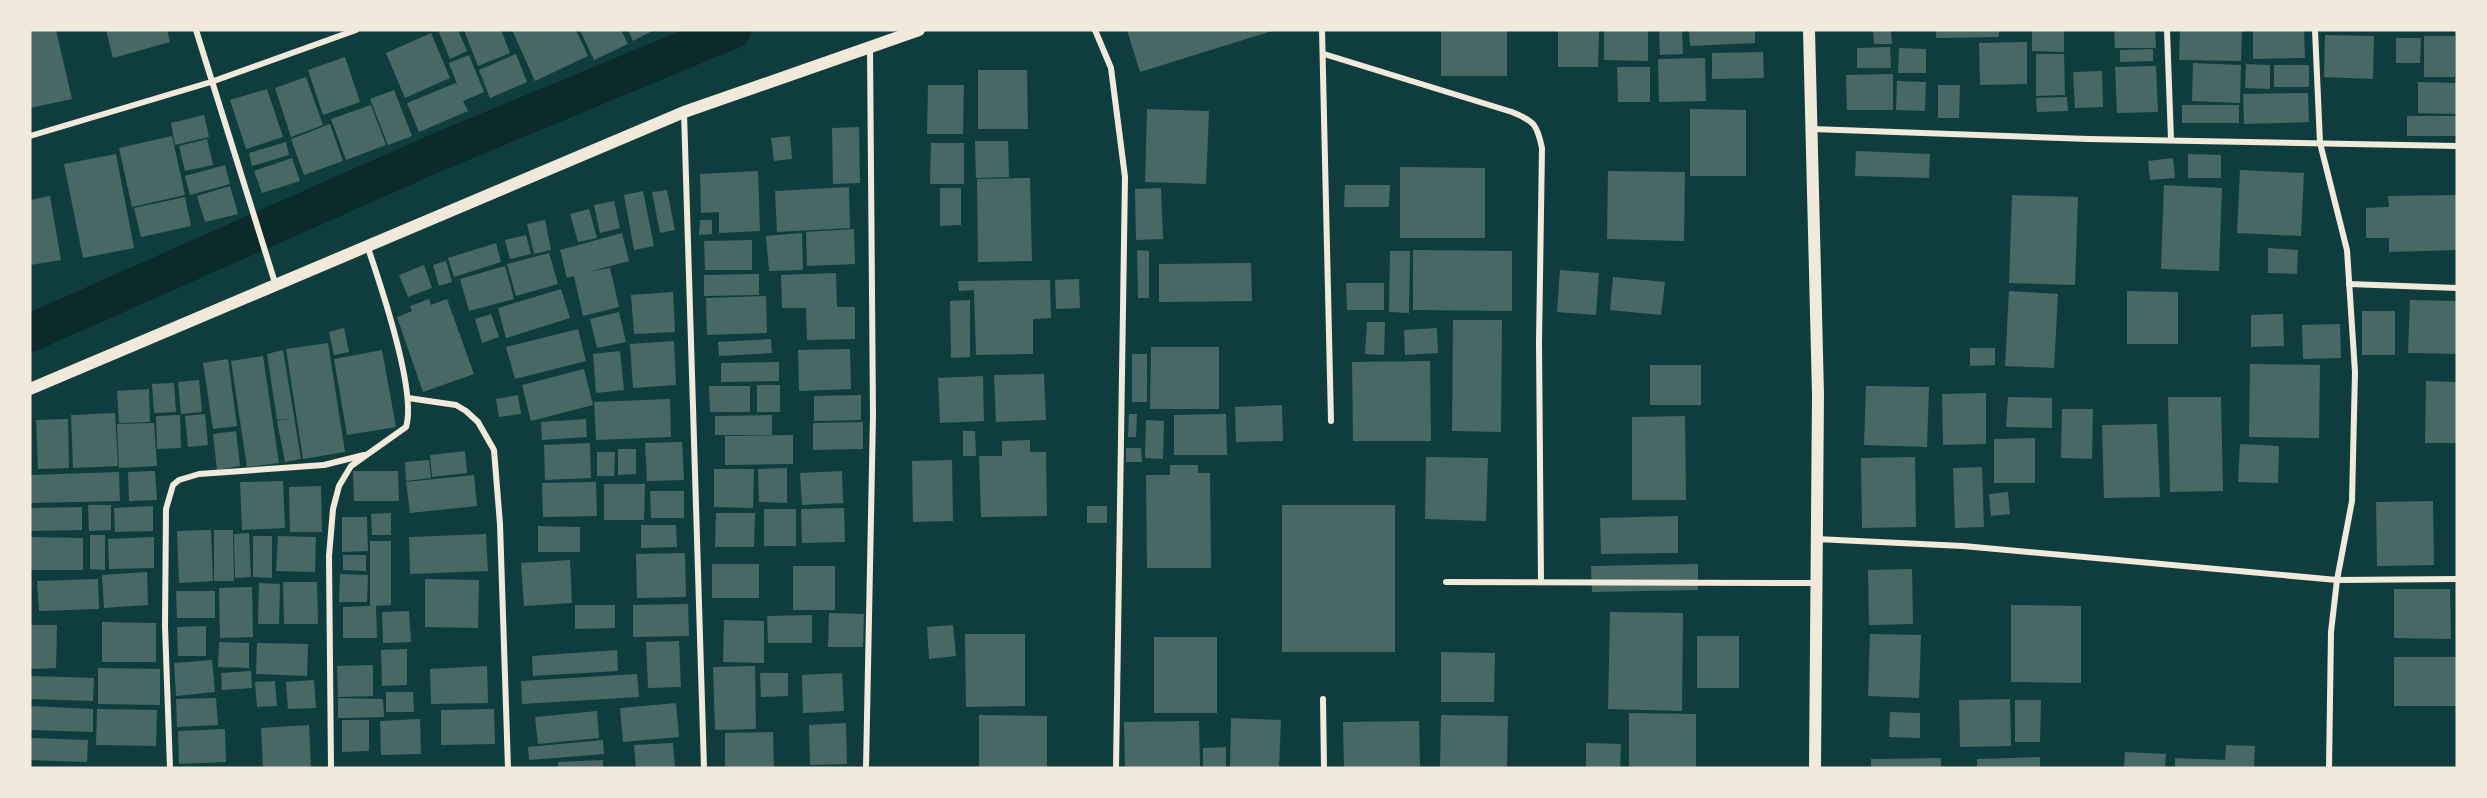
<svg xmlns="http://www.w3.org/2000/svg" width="2487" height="798" font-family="Spectral,serif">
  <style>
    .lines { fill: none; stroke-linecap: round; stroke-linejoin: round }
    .canal { stroke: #0a2a2b; stroke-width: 38 }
    .building { fill: #486865 }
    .minor { stroke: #f1e9da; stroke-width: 6 }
    .secondary { stroke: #f1e9da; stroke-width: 12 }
  </style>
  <rect width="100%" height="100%" fill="#0f3d3e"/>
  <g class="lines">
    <!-- canal -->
    <polyline class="canal" points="30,333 438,152 732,30"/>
  </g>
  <!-- building -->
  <g class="building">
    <polygon points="30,30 56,30 72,99 30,108"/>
    <polygon points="106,30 167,30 170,42 113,58"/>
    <polygon points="438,30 458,30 467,51 450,59"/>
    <polygon points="464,30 501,30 510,53 478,66"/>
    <polygon points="512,30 576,30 588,56 535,81"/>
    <polygon points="580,30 621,30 628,44 594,60"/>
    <polygon points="628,30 654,30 633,41"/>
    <polygon points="1127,30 1271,30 1272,31 1140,72"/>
    <rect x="1441" y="30" width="66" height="46"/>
    <polygon points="1558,30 1599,30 1598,67 1558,67"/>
    <polygon points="1604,30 1648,30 1648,61 1604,60"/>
    <polygon points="1659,30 1682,30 1683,54 1660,55"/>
    <polygon points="1755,30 1755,43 1690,46 1689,31"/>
    <polygon points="1873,30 1891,30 1892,44 1874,44"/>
    <polygon points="1936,30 1999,30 1999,37 1936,38"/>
    <polygon points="2032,30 2064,30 2064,52 2032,51"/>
    <polygon points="2114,30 2155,30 2156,48 2115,48"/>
    <polygon points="2180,30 2242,30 2241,61 2179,60"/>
    <polygon points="2253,30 2304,30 2305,58 2253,59"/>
    <polygon points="431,33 450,78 405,98 386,53"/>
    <polygon points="2325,35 2374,36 2373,79 2324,77"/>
    <rect x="2424" y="36" width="31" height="41"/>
    <polygon points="2396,38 2421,38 2420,63 2396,63"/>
    <polygon points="2027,42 2027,84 1980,85 1979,43"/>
    <polygon points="1890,47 1891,68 1857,68 1857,48"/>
    <polygon points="1899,48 1926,49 1926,73 1898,73"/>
    <polygon points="2153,49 2153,61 2120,62 2120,50"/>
    <polygon points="1763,52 1764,78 1712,79 1712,53"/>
    <polygon points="516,54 527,82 490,98 479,70"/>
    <polygon points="2036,54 2064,54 2065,95 2036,96"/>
    <polygon points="469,55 484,92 463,101 468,111 419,132 407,103 456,83 460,92 449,63"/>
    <polygon points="345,57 360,102 323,115 308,70"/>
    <polygon points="1705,58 1706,101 1659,102 1658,59"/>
    <polygon points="2193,63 2241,65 2240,103 2192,101"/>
    <polygon points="2246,64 2270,65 2270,89 2245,88"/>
    <rect x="2274" y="65" width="35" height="22"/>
    <polygon points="2156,66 2158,112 2117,113 2115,67"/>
    <polygon points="1617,67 1650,67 1650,102 1618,102"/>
    <polygon points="978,70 1027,70 1028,129 978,129"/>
    <polygon points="2102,71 2103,107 2075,108 2073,72"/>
    <polygon points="1893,74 1893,110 1847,110 1846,75"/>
    <polygon points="306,77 323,125 291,137 275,88"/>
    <polygon points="1897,81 1926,82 1925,111 1896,110"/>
    <polygon points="2418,82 2457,83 2457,114 2418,113"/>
    <polygon points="928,85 964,85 963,134 927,134"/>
    <polygon points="1938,85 1960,85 1959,118 1938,118"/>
    <polygon points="267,89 283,137 246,149 230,100"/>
    <polygon points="394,90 412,136 388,145 370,99"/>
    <polygon points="2308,93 2309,122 2244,124 2243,94"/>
    <polygon points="2067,97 2068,111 2037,112 2036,98"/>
    <polygon points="371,105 386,145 346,160 331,119"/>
    <rect x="2182" y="105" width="57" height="18"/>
    <polygon points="1147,109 1209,111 1206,184 1145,182"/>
    <polygon points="1690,109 1746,110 1746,176 1690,176"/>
    <polygon points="204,115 209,137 175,145 171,123"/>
    <rect x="2407" y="116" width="50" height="20"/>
    <polygon points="330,124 343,161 304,175 291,139"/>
    <polygon points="859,127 860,183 833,184 832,128"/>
    <polygon points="172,136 185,195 132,207 119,148"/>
    <polygon points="790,136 792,159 774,161 771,138"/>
    <polygon points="207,139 213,165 185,171 179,146"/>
    <polygon points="975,141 1008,141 1009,177 976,178"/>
    <polygon points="286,142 289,155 252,166 249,153"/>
    <polygon points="931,143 964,143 964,184 930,184"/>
    <polygon points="1856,151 1930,154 1929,178 1855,176"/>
    <polygon points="116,154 134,248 83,258 64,164"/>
    <polygon points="2188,154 2221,155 2221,178 2188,178"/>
    <polygon points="292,158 300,181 262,193 254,171"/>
    <polygon points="2173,158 2175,178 2150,180 2148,161"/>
    <polygon points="225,165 230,184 190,195 185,176"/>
    <polygon points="1400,167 1485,168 1485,238 1400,238"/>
    <polygon points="2240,170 2304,173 2301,236 2237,233"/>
    <polygon points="758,171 760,231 719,233 719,212 701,213 700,174"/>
    <polygon points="1608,171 1685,172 1684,241 1607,239"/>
    <polygon points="1030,178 1032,261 978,262 977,179"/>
    <polygon points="1345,185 1390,185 1389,207 1344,207"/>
    <polygon points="2164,185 2222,188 2219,271 2161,269"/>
    <polygon points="230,186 238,214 205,222 197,196"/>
    <polygon points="849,187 850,228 777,232 775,191"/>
    <polygon points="940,188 961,188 961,225 940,226"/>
    <polygon points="1161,188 1163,239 1136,240 1135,189"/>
    <polygon points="667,190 675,230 660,233 652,192"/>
    <polygon points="643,191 654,246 634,250 624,195"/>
    <polygon points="2012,195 2078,197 2075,285 2009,283"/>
    <polygon points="2457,195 2457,250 2389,252 2389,238 2366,238 2366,208 2389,207 2388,196"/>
    <polygon points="50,196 61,260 30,265 30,200"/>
    <polygon points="185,197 191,226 141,237 134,208"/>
    <polygon points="614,201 620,228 600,233 594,205"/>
    <polygon points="589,209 597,238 578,242 570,214"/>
    <polygon points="545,220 551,250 534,254 527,224"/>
    <polygon points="700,220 712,220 712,234 699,235"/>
    <polygon points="854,229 855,264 807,266 806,232"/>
    <polygon points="622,233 629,261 588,272 610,268 619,307 583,316 574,276 567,278 560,250"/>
    <polygon points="802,233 803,270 769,271 766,236"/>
    <polygon points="526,235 531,254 510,259 505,240"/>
    <polygon points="752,240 752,270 705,270 704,241"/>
    <polygon points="496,243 501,262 454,277 448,258"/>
    <polygon points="2268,248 2298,250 2297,274 2268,273"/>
    <polygon points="1137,250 1149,251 1149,298 1138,298"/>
    <polygon points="1413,250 1512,251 1512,311 1413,310"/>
    <polygon points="1390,251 1410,251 1409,313 1389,312"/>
    <polygon points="549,253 558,284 516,296 507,264"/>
    <polygon points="446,261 452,282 439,286 433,265"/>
    <polygon points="1251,263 1252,301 1159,302 1159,264"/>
    <polygon points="424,265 432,288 408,297 399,275"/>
    <polygon points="505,266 514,299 469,311 460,279"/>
    <polygon points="1560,270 1599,273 1596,315 1557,312"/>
    <polygon points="836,273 837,307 855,307 855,339 807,340 806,308 782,308 781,275"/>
    <polygon points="759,274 759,295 704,296 704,275"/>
    <polygon points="1613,277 1665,282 1661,315 1610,310"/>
    <polygon points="1079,279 1080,308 1056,309 1055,280"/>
    <polygon points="1050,280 1051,318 1033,319 1033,354 976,355 974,290 959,291 958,281"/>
    <polygon points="1346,283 1384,283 1384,310 1347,310"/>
    <polygon points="561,289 570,318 506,338 498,308"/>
    <polygon points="2009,291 2058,294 2054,368 2005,366"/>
    <polygon points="2127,291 2178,292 2178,344 2127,344"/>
    <polygon points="673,292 675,332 634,334 631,295"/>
    <polygon points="766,296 767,333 707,335 706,298"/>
    <polygon points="429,299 431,305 447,299 474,374 423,392 397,317 412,311 410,306"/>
    <polygon points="970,300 970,357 951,358 950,301"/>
    <polygon points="2410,300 2457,301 2457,354 2408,353"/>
    <rect x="2362" y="311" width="33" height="44"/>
    <polygon points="619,312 626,342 597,348 590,319"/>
    <polygon points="491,314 499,337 482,343 475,319"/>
    <polygon points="2283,314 2284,346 2251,347 2251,315"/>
    <polygon points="1453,320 1502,320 1501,432 1452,431"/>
    <polygon points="1367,322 1385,322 1384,355 1365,354"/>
    <polygon points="2340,324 2341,358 2303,359 2302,325"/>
    <polygon points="344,328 349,352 334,355 329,332"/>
    <polygon points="1437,328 1438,353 1405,355 1404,330"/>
    <polygon points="578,329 586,361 515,379 506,347"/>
    <polygon points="771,339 772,353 719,356 718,342"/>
    <polygon points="674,341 676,385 633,388 630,344"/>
    <polygon points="328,343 345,452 303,459 286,349"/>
    <polygon points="1151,347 1219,347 1219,409 1150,409"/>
    <polygon points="1970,348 1995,348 1995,365 1970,366"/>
    <polygon points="850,349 851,389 799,391 798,350"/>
    <polygon points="283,350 301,459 285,462 277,421 290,419 277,420 267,354"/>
    <polygon points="382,350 396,427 347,435 334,359"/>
    <polygon points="620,351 624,390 596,393 593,354"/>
    <rect x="1132" y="354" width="15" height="48"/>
    <polygon points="263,356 279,463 247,467 231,361"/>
    <polygon points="228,359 237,426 213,429 203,363"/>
    <polygon points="1430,361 1431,441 1353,441 1352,362"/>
    <polygon points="779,362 779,381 721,382 721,363"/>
    <polygon points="2250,364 2320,365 2319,438 2249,437"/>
    <rect x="1650" y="365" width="51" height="40"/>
    <polygon points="584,369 593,405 531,421 522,385"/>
    <polygon points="1044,374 1046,420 996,422 994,375"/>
    <polygon points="983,376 984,421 940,423 938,378"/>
    <polygon points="199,380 202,412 181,414 178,382"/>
    <polygon points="2426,381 2457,382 2457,443 2425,443"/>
    <polygon points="174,383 176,412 154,413 152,384"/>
    <rect x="757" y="385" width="23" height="27"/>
    <polygon points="709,386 750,386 750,412 710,412"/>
    <polygon points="1866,386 1929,387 1927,447 1864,445"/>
    <polygon points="149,389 150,422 119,423 117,391"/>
    <polygon points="1986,393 1986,444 1943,445 1942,394"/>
    <polygon points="518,395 521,414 499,417 496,399"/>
    <polygon points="861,395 861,420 814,421 814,396"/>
    <polygon points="2008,397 2052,398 2052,428 2006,427"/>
    <polygon points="2168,397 2221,397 2223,491 2170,492"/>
    <polygon points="670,399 671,437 596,440 594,402"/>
    <polygon points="1282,405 1283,441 1236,442 1235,407"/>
    <polygon points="2062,409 2093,409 2092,459 2061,458"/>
    <polygon points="115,413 118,466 73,468 71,415"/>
    <polygon points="205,414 208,445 188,447 185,416"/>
    <polygon points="1129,414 1137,414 1136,437 1128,437"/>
    <polygon points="1226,414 1227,455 1174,455 1174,415"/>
    <polygon points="180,415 181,448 157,449 156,416"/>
    <polygon points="772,415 772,435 715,435 715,416"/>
    <polygon points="1685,416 1686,500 1632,500 1632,417"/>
    <polygon points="68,419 69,468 38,469 36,420"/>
    <polygon points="586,419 587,437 542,440 541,422"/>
    <polygon points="1146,420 1164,421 1163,459 1145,458"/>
    <polygon points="863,422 863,449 813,450 813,423"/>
    <polygon points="154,423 157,466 119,468 117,424"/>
    <polygon points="2157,424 2160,497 2104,498 2102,425"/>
    <polygon points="236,431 240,466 217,470 213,434"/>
    <polygon points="963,431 975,431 976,456 963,456"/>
    <polygon points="793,435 793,464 725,465 725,436"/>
    <polygon points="2035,438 2035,483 1994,483 1994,439"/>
    <polygon points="1030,440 1030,452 1046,452 1047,516 981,517 979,456 1002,456 1002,441"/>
    <polygon points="682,442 684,480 647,481 645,443"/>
    <polygon points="590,443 591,478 545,480 544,445"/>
    <polygon points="2240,444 2279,446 2278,483 2238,482"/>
    <polygon points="1126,448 1141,448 1142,462 1126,462"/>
    <polygon points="618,449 636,449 636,474 618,475"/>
    <polygon points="465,451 467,473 432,477 430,455"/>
    <polygon points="597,452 615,452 614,476 597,476"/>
    <polygon points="1426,457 1488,458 1486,521 1425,519"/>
    <polygon points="1915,457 1916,527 1862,528 1861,458"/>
    <polygon points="429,460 431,478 406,481 405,462"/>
    <polygon points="952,460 953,521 913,522 912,461"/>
    <polygon points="1170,465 1198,465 1198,473 1210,473 1211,568 1147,568 1146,475 1170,475"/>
    <polygon points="1982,467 1984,527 1955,528 1953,468"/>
    <polygon points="787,468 787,503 759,502 758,469"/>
    <polygon points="714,469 754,469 753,508 714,507"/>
    <polygon points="155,471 157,500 129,501 128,472"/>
    <polygon points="353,471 398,471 399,501 354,501"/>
    <polygon points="842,471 843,503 802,505 800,473"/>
    <polygon points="119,472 120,501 30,503 30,475"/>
    <polygon points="474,475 477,506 410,513 406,482"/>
    <polygon points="283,481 285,528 242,530 240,482"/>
    <polygon points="596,482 597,516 543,517 542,483"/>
    <polygon points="604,484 645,484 644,520 604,520"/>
    <polygon points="321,486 322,532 290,532 289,487"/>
    <polygon points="650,491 684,491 684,518 651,518"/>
    <polygon points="2008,492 2010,514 1991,516 1989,494"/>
    <polygon points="2433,501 2434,565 2377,566 2376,502"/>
    <polygon points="88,505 111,505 111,530 89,531"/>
    <rect x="1282" y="505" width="113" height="147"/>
    <polygon points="153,506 153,531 115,532 114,508"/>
    <rect x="1087" y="506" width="20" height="17"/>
    <polygon points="82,507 82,530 30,531 30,508"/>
    <polygon points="844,508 845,542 802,543 801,509"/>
    <rect x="764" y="509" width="32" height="37"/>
    <polygon points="391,513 391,535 372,535 371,514"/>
    <polygon points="716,513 755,513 754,547 715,547"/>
    <polygon points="1678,516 1678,553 1601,554 1600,518"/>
    <polygon points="342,517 367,517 368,551 342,552"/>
    <polygon points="641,525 676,525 677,547 641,548"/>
    <polygon points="538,526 580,527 580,552 538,552"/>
    <polygon points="211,530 213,581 179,583 177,531"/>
    <polygon points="214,530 233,530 234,581 214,581"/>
    <polygon points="249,533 251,577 235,578 234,534"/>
    <polygon points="486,534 488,571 410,574 409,537"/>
    <polygon points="90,535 105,535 105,570 90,569"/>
    <polygon points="253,536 272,536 272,578 253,577"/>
    <polygon points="278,536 316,537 315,572 276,571"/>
    <polygon points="30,537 83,538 83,570 30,570"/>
    <polygon points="154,537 154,568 109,569 108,539"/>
    <polygon points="370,541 391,541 391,605 376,606 377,638 343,638 343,607 370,606"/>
    <polygon points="685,553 686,597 637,598 636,554"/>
    <polygon points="343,555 366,555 366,571 343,570"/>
    <polygon points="570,560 572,603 524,606 521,563"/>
    <rect x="712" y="564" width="47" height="34"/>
    <polygon points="1698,564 1698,590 1592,592 1591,566"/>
    <rect x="793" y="566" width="42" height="44"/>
    <polygon points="1912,569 1913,624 1869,625 1868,570"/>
    <polygon points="147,572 148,605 104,608 102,575"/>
    <polygon points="340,574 368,575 367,602 339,602"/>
    <polygon points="98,579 99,609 39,611 37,581"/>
    <polygon points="425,579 479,580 478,628 425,627"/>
    <polygon points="283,582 317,582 318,624 284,624"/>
    <polygon points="259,583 280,584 279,624 258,624"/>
    <polygon points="252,587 253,637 220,638 219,588"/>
    <polygon points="2394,589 2450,589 2451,639 2394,638"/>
    <polygon points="176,591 215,591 215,618 177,618"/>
    <polygon points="688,604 689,636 633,637 633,605"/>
    <polygon points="575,605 615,605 615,628 575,629"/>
    <polygon points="2011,605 2081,606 2081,683 2011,682"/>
    <polygon points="409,611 411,642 383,643 382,612"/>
    <polygon points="1610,612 1683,613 1682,711 1608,709"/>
    <polygon points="829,613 864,614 863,647 828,647"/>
    <polygon points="812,615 812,643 768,643 767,616"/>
    <polygon points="724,620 764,621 764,663 723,662"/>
    <polygon points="102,622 156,623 156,662 102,662"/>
    <polygon points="30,625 57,625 56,668 30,669"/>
    <polygon points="953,625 956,656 929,659 927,627"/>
    <polygon points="206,626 206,656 178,656 177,627"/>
    <polygon points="965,634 1025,634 1025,706 966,707"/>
    <polygon points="1870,634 1921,635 1919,698 1868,696"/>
    <rect x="1697" y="636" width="42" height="52"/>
    <rect x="1154" y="637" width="63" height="76"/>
    <polygon points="679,641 681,687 648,688 646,642"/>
    <polygon points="219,642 249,643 249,668 218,667"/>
    <polygon points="257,643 308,644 307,676 256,674"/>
    <polygon points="407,649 407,685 382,686 381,650"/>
    <polygon points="617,650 618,671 533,676 532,656"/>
    <polygon points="1441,652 1495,653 1494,702 1441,702"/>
    <rect x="2394" y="657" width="63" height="49"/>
    <polygon points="212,660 215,692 176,696 174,663"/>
    <polygon points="373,665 373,696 338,697 337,666"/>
    <polygon points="487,666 488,703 431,704 430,669"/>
    <polygon points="755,666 756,729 715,730 713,667"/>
    <polygon points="98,668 160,669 160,705 98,704"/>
    <polygon points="251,671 252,688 222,690 221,673"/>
    <polygon points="760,673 788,673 788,696 761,697"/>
    <polygon points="842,673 844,711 803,713 802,675"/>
    <polygon points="637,674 639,697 522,704 521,681"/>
    <polygon points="30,676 94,678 93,701 30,699"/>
    <polygon points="314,680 316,708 288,709 286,682"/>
    <polygon points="275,681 277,706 257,707 255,682"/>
    <polygon points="386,692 413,692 414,712 386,712"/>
    <polygon points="216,698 218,725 177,727 176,699"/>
    <polygon points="338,698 383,699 384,717 338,718"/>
    <polygon points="2010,699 2011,746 1960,747 1959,700"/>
    <polygon points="2015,700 2041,700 2040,742 2015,742"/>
    <polygon points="676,703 679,737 623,742 620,708"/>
    <polygon points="30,706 93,709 93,732 30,730"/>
    <polygon points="97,709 157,710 156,746 96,745"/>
    <polygon points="494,709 495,744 441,745 441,710"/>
    <polygon points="597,711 599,738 538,744 535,717"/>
    <polygon points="1890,712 1920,713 1920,738 1889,737"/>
    <polygon points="1629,713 1696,714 1696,768 1629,768"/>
    <polygon points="979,715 1047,716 1047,768 979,768"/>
    <polygon points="1441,715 1508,716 1507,768 1440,768"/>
    <polygon points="1231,718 1281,720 1279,768 1230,768"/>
    <polygon points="420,719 421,754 381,755 380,721"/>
    <polygon points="342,720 369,720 369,751 342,752"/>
    <polygon points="1199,721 1200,768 1125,768 1124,722"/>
    <polygon points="1419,721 1420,768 1344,768 1343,722"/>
    <polygon points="846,723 847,764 810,765 809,725"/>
    <polygon points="309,725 311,768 263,768 261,728"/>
    <polygon points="225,729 226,762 179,764 178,731"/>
    <polygon points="773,732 774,768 725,768 725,733"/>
    <polygon points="30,738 88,740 87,762 30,760"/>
    <polygon points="603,740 604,754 529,760 528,747"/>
    <polygon points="673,743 675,768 636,768 634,745"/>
    <polygon points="1586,743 1621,744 1620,768 1586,768"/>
    <polygon points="2226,745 2255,746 2254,768 2175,768 2175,758 2225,760"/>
    <polygon points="1226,747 1226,768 1203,768 1203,748"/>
    <polygon points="2125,752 2166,754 2165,768 2124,768"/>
    <polygon points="2040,757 2040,768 1977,768 1977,759"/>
    <polygon points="1941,758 1941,768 1871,768 1871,759"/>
    <polygon points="603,760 603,768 558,768 558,762"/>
  </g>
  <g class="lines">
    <!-- minor -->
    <g class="minor">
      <polyline points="196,30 276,286"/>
      <polyline points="1095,30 1111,68 1125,177 1116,768"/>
      <polyline points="1322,30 1331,421"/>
      <polyline points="2167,30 2171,140"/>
      <polyline points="2315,30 2320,143 2347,250 2355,372 2352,501 2337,580 2457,579"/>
      <path d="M1324,54L1512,112C1534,121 1537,124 1542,148L1539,342L1541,582"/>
      <polyline points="684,112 704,768"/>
      <polyline points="1812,129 2088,139 2457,146"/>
      <polyline points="30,136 211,82 356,30"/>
      <polyline points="2349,284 2457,288"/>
      <polyline points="408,398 456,405 466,411 478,422 494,450 500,524 508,768"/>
      <polyline points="1816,539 1963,546 2337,580 2331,632 2329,768"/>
      <polyline points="1446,582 1815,583"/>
      <polyline points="1323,699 1324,768"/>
      <polyline points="170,768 165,626 166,509 173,485 179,480 199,474 324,465 364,455"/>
      <path d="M331,768L329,556L333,509L339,486L351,466L406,427C417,392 381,286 368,248"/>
      <polyline points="866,768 873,415 870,48"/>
    </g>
    <!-- secondary -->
    <g class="secondary">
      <polyline points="1809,30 1818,394 1815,768"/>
      <polyline points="30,389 684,112 919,30"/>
    </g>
  </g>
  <!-- border -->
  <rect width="2487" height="798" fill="none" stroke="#f1e9da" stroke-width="63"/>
</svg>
